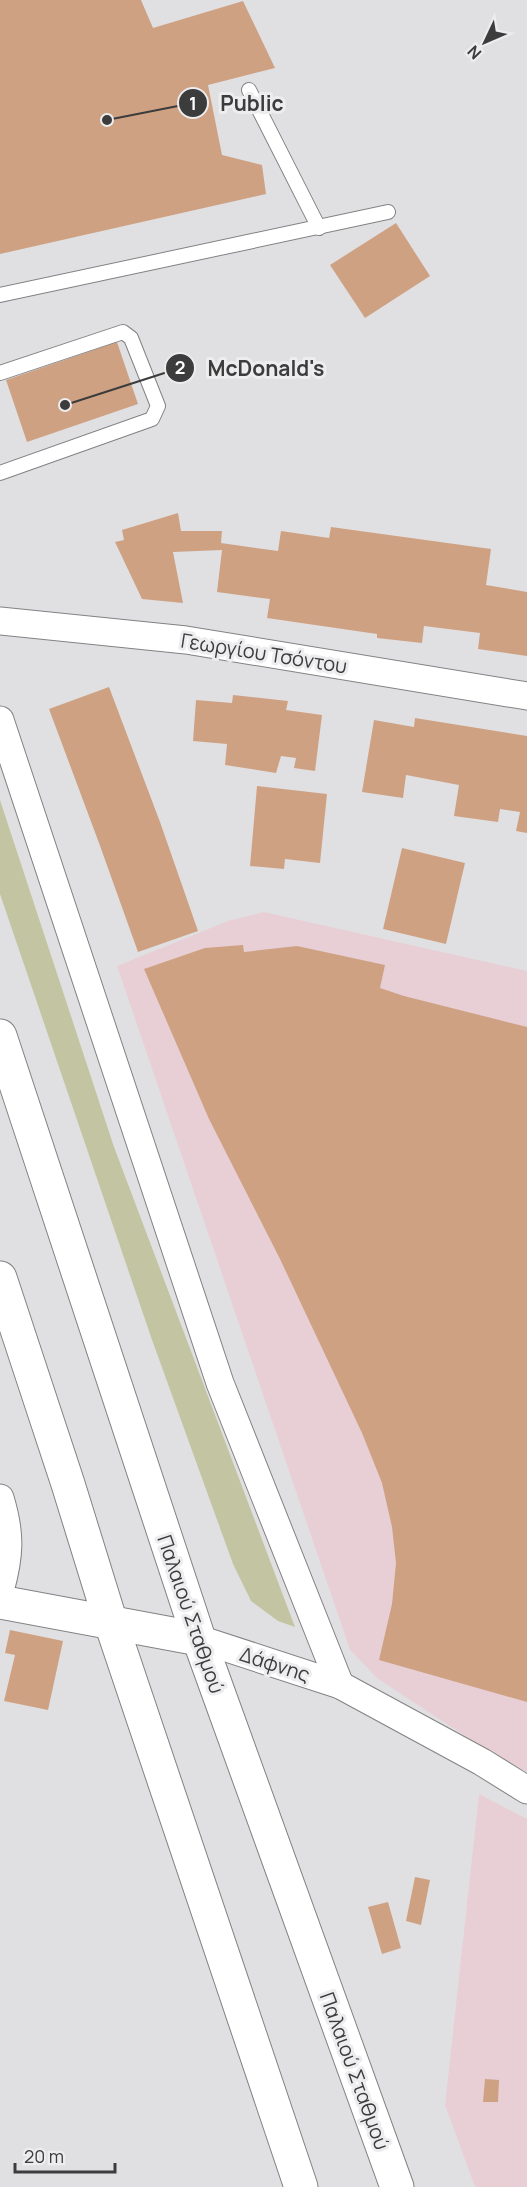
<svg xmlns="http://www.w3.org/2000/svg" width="527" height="2187" font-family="Manrope,sans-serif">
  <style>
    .industrial { fill: #e8cfd5 }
    .grass { fill: #c3c5a2 }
    .building { fill: #cfa183 }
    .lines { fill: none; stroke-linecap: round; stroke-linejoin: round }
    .lane-casing { stroke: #828284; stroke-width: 16 }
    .street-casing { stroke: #828284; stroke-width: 29 }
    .secondary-casing { stroke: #828284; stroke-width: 35 }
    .highway-casing { stroke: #828284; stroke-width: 35 }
    .lane { stroke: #fff; stroke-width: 14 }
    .street { stroke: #fff; stroke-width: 27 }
    .secondary { stroke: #fff; stroke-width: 33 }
    .highway { stroke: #fff; stroke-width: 33 }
    .labels { text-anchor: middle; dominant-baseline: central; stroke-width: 6; stroke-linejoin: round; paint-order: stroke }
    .street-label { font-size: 20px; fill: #3c3c3d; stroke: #ededef }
    .leader { fill: none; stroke: #3c3c3d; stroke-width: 2 }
    .callout-dot { fill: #3c3c3d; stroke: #ededef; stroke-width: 2 }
    .mark-label { font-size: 18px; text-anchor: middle; font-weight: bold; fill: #fff }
    .callout-label { font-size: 21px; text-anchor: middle; font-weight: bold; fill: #3c3c3d; stroke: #ededef; stroke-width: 6; stroke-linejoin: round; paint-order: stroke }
  </style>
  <rect width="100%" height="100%" fill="#e0e0e2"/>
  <!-- industrial -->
  <g class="industrial">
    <polygon points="264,912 527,971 527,1772 468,1738 377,1678 350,1650 117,966 228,921"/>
    <polygon points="479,1794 527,1819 527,2187 475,2187 445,2105"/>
  </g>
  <!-- grass -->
  <polygon class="grass" points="0,800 114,1147 295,1627 278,1621 251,1601 233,1564 151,1337 0,894"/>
  <!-- building -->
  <g class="building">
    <polygon points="0,0 141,0 153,28 243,1 275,68 208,85 222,155 262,165 266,194 0,254"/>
    <polygon points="396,223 430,276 365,318 330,265"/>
    <polygon points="117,342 138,404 27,442 6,380"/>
    <polygon points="178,513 181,531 222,531 221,543 278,551 281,531 329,538 331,527 491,549 486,585 527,592 527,656 478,649 480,633 424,626 422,643 377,638 377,634 267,618 270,599 217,592 222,550 173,552 183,603 142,599 115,542 124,540 122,530"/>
    <polygon points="109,687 160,822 198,931 138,952 99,843 49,709"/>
    <polygon points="233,695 288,701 286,710 322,715 315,771 294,768 296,758 281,756 276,773 225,765 227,744 193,741 196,700 232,703"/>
    <polygon points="415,718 527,736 527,833 516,831 520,812 500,809 498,822 454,816 459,785 406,775 403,798 362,792 374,720 414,727"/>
    <polygon points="257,786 327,794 320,863 285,859 284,869 250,866"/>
    <polygon points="402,848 465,863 446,944 383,929"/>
    <polygon points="243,945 244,952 297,946 385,965 380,988 404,996 527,1027 527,1702 379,1660 392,1604 396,1563 392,1527 382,1483 362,1433 280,1259 209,1119 144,969 205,948"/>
    <polygon points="10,1630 63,1641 48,1710 4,1701 15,1655 5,1653"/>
    <polygon points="415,1877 430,1880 421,1925 406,1921"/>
    <polygon points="388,1902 401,1948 382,1954 368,1907"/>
    <polygon points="485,2079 499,2080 498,2102 483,2102"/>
  </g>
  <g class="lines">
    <defs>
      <g id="lane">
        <polyline points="249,90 319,228"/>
        <polyline points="0,295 388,212"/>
        <polyline points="0,373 123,332 131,338 158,406 152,419 0,473"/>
      </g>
      <g id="street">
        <polyline points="0,621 186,640 527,696"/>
        <polyline points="0,720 220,1383 340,1685"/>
        <path d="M0,1498C11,1534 10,1555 0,1591"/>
        <polyline points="199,1639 340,1685 482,1762 527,1790"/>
      </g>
      <polyline id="secondary" points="0,1602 199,1639"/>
      <g id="highway">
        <polyline points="0,1036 199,1639 397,2187"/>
        <polyline points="0,1278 68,1484 111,1623 301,2187"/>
      </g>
    </defs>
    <!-- lane casing -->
    <use href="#lane" class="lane-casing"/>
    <!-- street casing -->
    <use href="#street" class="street-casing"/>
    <!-- secondary casing -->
    <use href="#secondary" class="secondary-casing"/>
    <!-- highway casing -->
    <use href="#highway" class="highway-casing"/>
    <!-- lane -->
    <use href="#lane" class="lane"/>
    <!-- street -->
    <use href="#street" class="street"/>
    <!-- secondary -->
    <use href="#secondary" class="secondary"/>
    <!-- highway -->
    <use href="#highway" class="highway"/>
  </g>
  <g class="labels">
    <!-- street labels -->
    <g class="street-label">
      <text transform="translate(264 653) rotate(9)">Γεωργίου Τσόντου</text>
      <text transform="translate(191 1614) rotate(71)">Παλαιού Σταθμού</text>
      <text transform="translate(275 1664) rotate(18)">Δάφνης</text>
      <text transform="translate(355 2071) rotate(70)">Παλαιού Σταθμού</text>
    </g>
  </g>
  <!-- callouts -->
  <path class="leader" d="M107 120L193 103M65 405L180 368"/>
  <g class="callout-dot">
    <circle cx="107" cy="120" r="6"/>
    <circle cx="65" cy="405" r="6"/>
    <circle cx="193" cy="103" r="15"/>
    <circle cx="180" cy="368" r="15"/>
  </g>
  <g class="mark-label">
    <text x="193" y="110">1</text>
    <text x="180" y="374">2</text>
  </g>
  <g class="callout-label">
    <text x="252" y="111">Public</text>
    <text x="266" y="376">McDonald's</text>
  </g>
  <!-- north arrow -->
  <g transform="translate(485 42) rotate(226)" stroke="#ededef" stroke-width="4.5" paint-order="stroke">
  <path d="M0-4.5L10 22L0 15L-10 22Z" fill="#3c3c3d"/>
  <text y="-9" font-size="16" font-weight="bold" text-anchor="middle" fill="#3c3c3d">N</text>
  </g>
  <!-- scale -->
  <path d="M15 2163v9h100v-9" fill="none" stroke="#3c3c3d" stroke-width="3"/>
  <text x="24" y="2163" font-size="18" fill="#3c3c3d" stroke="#ededef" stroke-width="4.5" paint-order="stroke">20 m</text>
</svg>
